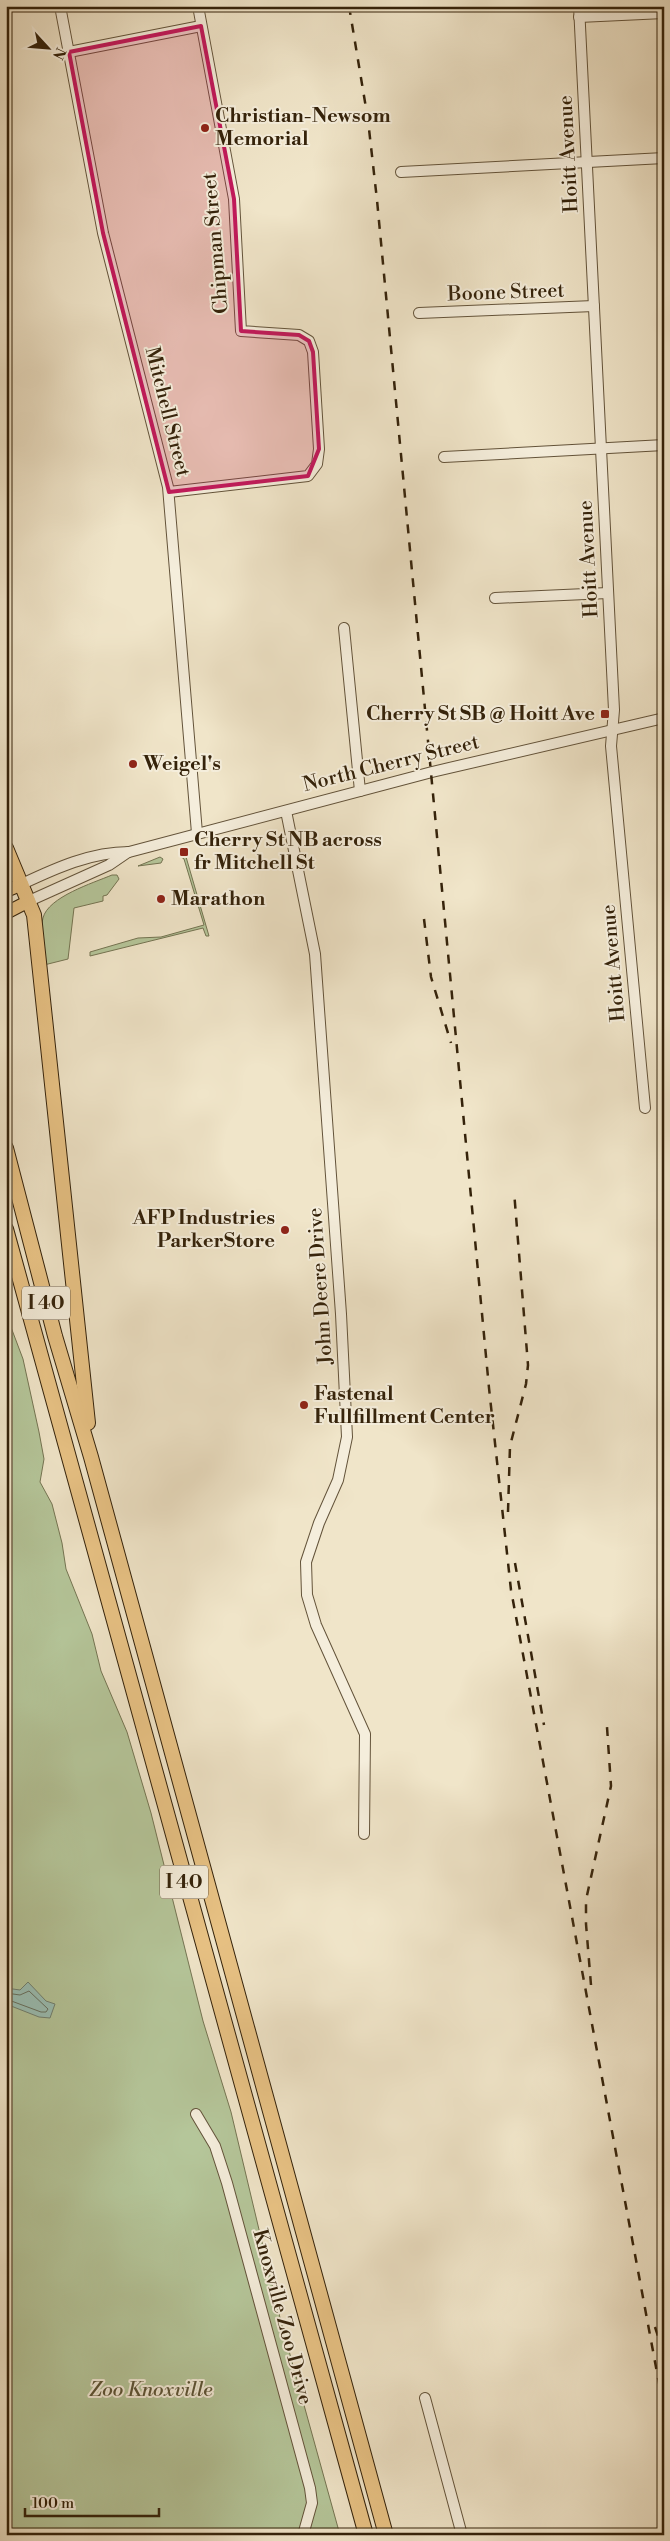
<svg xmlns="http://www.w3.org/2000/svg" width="670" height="2541" font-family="'Libre Bodoni',serif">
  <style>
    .green { fill: #b5c69a; stroke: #747452 }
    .water { fill: #9abfb4; stroke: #718070 }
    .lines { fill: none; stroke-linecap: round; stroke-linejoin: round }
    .shore { stroke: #67705f; stroke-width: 1 }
    .minor-casing { stroke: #63533a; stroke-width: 12 }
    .major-casing { stroke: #34220a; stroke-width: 14 }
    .highway-casing { stroke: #34220a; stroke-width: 16 }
    .minor { stroke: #f5eedc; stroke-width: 10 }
    .major { stroke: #e8c284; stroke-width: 12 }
    .highway { stroke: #e8c284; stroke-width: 14 }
    .rail { stroke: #34220a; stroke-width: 2.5; stroke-dasharray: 9 9; stroke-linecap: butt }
    .marked { fill: #c2185b; fill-opacity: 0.2; stroke: #c2185b; stroke-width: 4; stroke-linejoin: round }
    .poi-dot { fill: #8f2418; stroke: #f5eedc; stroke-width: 2 }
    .labels { text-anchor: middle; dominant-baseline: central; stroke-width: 4; stroke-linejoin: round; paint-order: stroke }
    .shield { fill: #f5eedc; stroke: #6e5f49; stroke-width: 1 }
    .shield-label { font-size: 19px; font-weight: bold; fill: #34220a }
    .poi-label { font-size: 20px; font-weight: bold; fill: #34220a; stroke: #f5eedc; text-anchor: start }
    .street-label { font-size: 20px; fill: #34220a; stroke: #f5eedc }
    .park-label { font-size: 20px; font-style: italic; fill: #5b5335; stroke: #f5eedc }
  </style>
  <rect width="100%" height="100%" fill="#f0e5c9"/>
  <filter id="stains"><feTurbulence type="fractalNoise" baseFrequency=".004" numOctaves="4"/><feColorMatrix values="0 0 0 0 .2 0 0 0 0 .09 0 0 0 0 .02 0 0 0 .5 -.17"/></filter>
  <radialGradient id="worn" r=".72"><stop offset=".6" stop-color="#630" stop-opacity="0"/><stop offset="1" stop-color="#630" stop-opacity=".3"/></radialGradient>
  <!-- green -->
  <g class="green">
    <polygon points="184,850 209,936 206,936 203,928 90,956 90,952 138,938 161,937 204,925 184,859 180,856"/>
    <polygon points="160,857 163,859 161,863 138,866"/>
    <path d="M112,875H117L119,879L107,895L103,896V901L74,908L68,959L44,965C43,950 39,933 43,918C48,897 93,883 112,875Z"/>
    <polygon points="6,1314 23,1359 39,1432 44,1459 40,1482 52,1504 62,1543 66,1569 92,1634 101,1671 127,1732 151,1813 203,2021 231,2112 281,2322 340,2535 6,2535"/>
  </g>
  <!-- water -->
  <polygon class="water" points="28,1982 46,2001 55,2004 50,2018 39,2017 6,2004 6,1988 20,1990"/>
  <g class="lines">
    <!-- shore -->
    <polyline class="shore" points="6,1993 20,1995 29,1991 48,2009 46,2012 41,2012 6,1999"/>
    <defs>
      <g id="minor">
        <polyline points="60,6 103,233 168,487 197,833"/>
        <polyline points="579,6 614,710 611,746 645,1108"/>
        <polyline points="579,17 664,13"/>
        <polyline points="69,52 201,26"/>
        <polyline points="401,172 664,158"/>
        <polyline points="419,313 594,306"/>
        <polyline points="444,457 664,445"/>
        <polyline points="169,492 308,476 317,464 319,449 313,352 309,341 299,335 241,331 234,199 198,6"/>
        <polyline points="495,598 608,593"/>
        <polyline points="344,628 360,791"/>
        <polyline points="286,811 315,954 341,1314 347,1437 338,1480 319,1523 306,1562 307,1595 316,1625 365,1734 364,1834"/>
        <path d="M22,884C56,868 91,852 129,852L432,772L664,718"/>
        <polyline points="29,901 109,865 128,852"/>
        <polyline points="196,2114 215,2146 227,2183 310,2488 312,2503 303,2535"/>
        <polyline points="425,2398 462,2535"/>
      </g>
      <g id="major">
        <polyline points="6,891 22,884"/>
        <polyline points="6,913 29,901"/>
      </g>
      <g id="highway">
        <polyline points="6,848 34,915 88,1423"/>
        <polyline points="6,1148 55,1336 91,1457 386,2535"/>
        <polyline points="6,1229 366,2535"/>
      </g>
    </defs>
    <!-- minor casing -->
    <use href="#minor" class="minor-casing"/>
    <!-- major casing -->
    <use href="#major" class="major-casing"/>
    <!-- highway casing -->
    <use href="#highway" class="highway-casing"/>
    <!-- minor -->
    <use href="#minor" class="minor"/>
    <!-- major -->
    <use href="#major" class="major"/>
    <!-- highway -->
    <use href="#highway" class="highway"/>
    <!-- rail -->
    <g class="rail">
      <polyline points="349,6 368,120 377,200 489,1388 511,1590 664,2410"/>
      <polyline points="424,919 431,977 451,1043"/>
      <polyline points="508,1512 510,1446 526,1384 528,1365 514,1191"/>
      <polyline points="515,1563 544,1725"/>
      <polyline points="591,1985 586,1924 586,1900 611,1786 607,1727"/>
      <polyline points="655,2327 664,2354"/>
    </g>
  </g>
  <!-- marked area -->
  <path class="marked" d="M201,26L234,199L241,331L299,335L309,341L313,352L319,449L308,476L169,492L103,233L69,52Z"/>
  <!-- markers -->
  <g class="poi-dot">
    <circle cx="205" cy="128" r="5"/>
    <rect x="600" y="709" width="10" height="10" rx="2.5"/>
    <circle cx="133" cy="764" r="5"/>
    <rect x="179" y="847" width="10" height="10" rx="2.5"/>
    <circle cx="161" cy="899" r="5"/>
    <circle cx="285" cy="1230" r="5"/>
    <circle cx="304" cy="1405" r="5"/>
  </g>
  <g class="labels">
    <!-- shield labels -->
    <g class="shield">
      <rect x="22" y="1286.5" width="48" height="33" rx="4"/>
      <rect x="160" y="1865.5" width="48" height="33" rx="4"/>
    </g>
    <g class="shield-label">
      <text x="46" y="1303">I 40</text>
      <text x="184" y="1882">I 40</text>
    </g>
    <!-- poi labels -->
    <g class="poi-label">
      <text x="215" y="116">Christian-Newsom<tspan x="215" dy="23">Memorial</tspan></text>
      <text x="595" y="714" text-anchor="end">Cherry St SB @ Hoitt Ave</text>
      <text x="143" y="764">Weigel's</text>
      <text x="194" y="840">Cherry St NB across<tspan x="194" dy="23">fr Mitchell St</tspan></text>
      <text x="171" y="899">Marathon</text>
      <text x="275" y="1218" text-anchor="end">AFP Industries<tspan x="275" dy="23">ParkerStore</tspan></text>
      <text x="314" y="1394">Fastenal<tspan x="314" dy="23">Fullfillment Center</tspan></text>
    </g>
    <!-- street labels -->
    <g class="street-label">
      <text transform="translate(569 154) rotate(-93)">Hoitt Avenue</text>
      <text transform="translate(216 243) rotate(-95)">Chipman Street</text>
      <text transform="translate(506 293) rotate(-2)">Boone Street</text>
      <text transform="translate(167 412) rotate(76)">Mitchell Street</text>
      <text transform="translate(589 559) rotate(-93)">Hoitt Avenue</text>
      <text transform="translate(391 764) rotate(-14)">North Cherry Street</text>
      <text transform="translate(614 963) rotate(-95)">Hoitt Avenue</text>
      <text transform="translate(321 1286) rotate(-94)">John Deere Drive</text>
      <text transform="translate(282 2317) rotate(75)">Knoxville Zoo Drive</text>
    </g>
    <!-- park labels -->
    <g class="park-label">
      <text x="151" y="2390">Zoo Knoxville</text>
    </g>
  </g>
  <!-- margin -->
  <rect width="670" height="2541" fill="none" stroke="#f0e5c9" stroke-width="25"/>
  <rect x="8" y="8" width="655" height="2526" fill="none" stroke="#34220a" stroke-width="2.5"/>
  <rect x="12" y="12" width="645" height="2516" fill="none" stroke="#34220a"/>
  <!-- north arrow -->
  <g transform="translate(48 48) rotate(116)" stroke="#f5eedc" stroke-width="4" paint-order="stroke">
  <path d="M0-4L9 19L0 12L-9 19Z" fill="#34220a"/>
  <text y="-8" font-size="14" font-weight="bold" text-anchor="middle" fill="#34220a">N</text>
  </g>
  <!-- scale -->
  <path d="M25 2508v8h134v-8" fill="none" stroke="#34220a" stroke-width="2.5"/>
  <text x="32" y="2508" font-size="15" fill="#34220a" stroke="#f5eedc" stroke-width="4" paint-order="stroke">100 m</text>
  <rect width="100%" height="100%" filter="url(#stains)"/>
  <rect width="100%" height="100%" fill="url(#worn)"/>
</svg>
